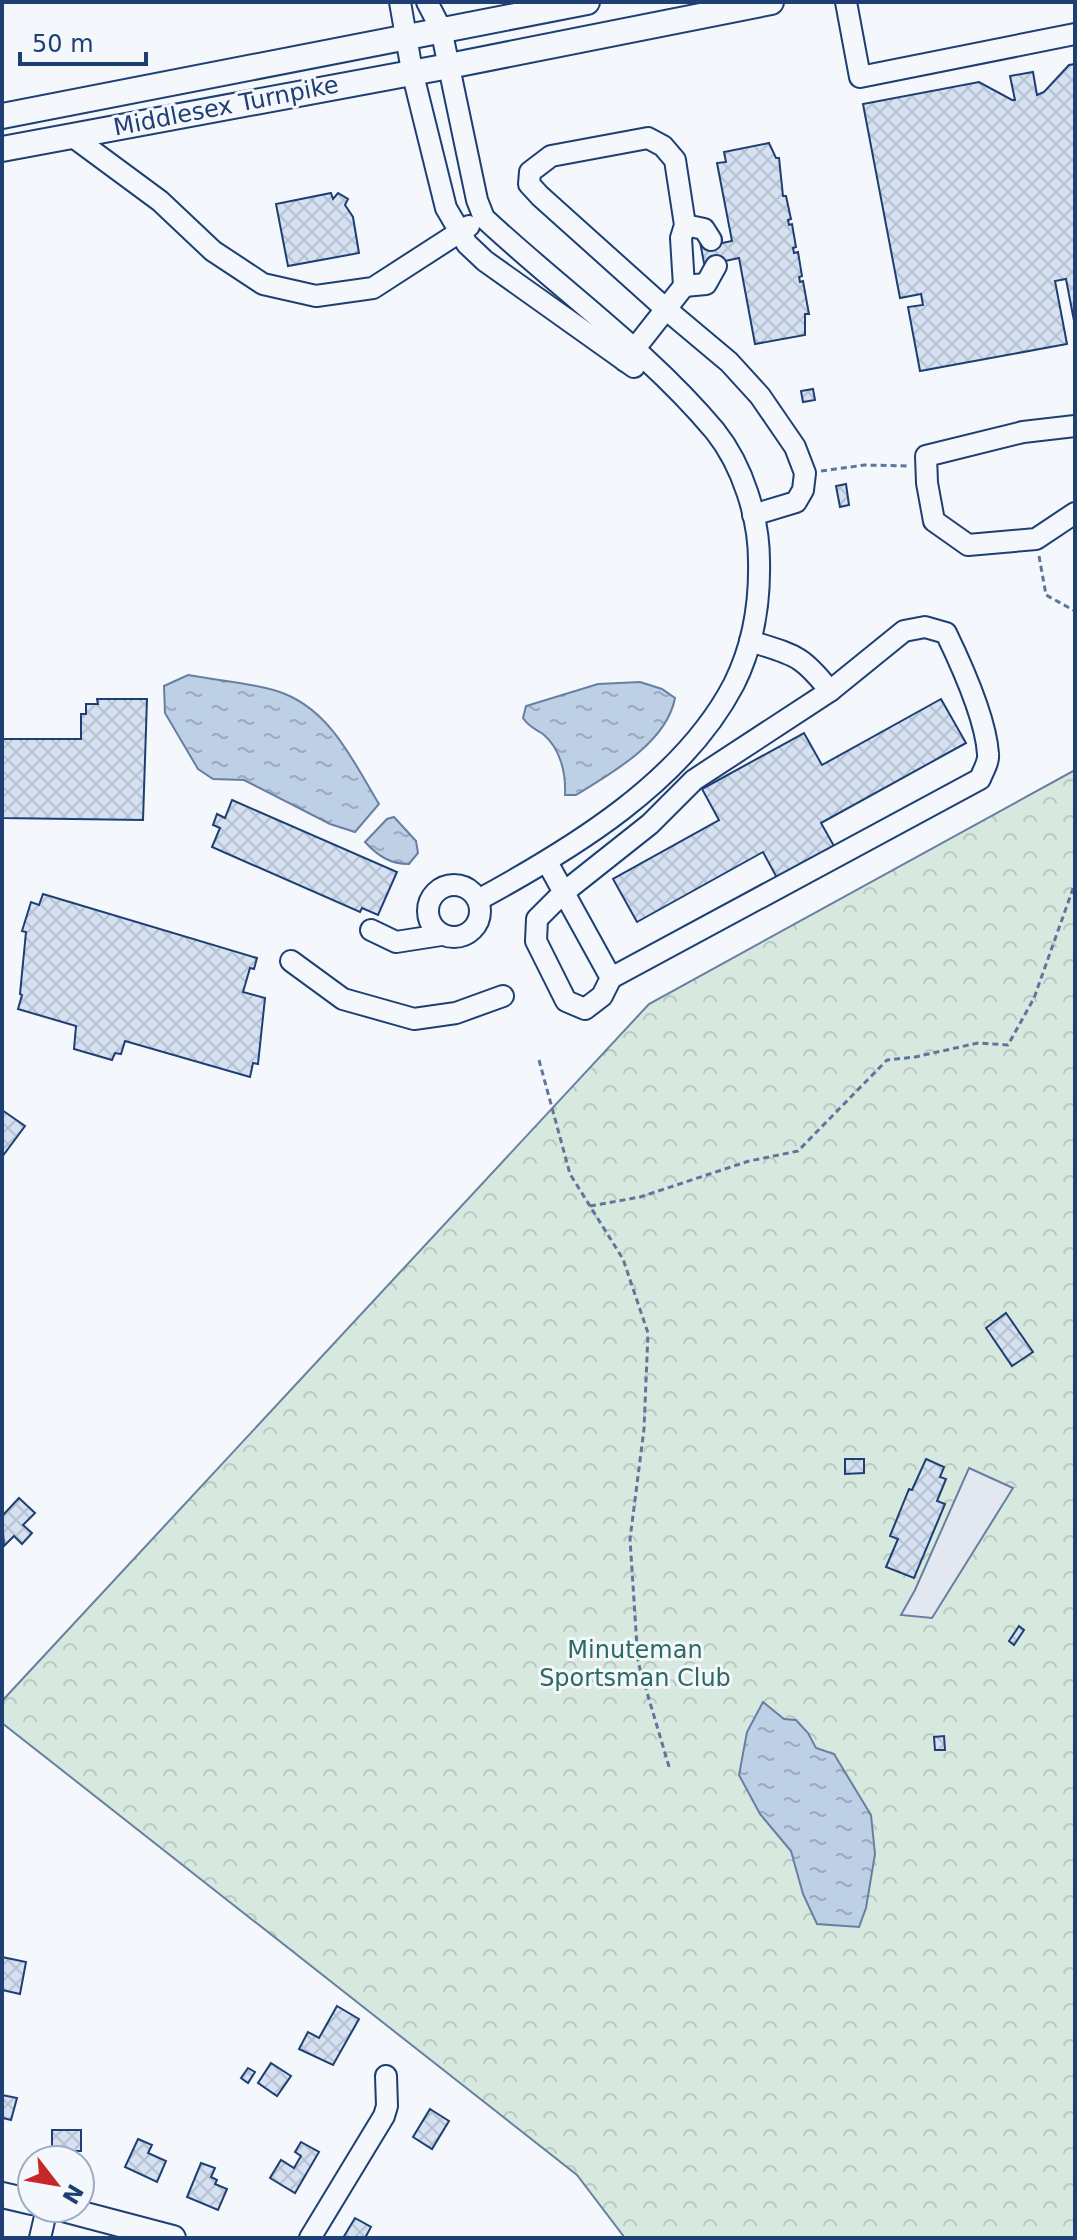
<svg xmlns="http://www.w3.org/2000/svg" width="1077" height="2240" font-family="'DejaVu Sans',sans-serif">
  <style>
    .park { fill: url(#park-crowns); stroke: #687fa3; stroke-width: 2 }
    .parking { fill: #e3e8f0; stroke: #687fa3; stroke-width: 2 }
    .water { fill: url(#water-ripples); stroke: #687fa3; stroke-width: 2 }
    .building { fill: url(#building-cross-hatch); stroke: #1d3f73; stroke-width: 2 }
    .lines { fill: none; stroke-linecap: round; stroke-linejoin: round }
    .minor-casing { stroke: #1d3f73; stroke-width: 24 }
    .major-casing { stroke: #1d3f73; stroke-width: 28 }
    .path { stroke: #5e769c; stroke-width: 3; stroke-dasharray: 6 4; stroke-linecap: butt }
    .minor { stroke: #f4f7fb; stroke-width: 20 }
    .major { stroke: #f4f7fb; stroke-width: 24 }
    .labels { text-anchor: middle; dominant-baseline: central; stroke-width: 6; stroke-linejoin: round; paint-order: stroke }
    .street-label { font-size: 24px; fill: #1d3f73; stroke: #f4f7fb }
    .park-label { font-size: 24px; fill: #2c6c60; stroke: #f4f7fb }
  </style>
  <defs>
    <pattern id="park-crowns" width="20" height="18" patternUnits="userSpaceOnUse" patternTransform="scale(2)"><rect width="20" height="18" fill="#d7e8df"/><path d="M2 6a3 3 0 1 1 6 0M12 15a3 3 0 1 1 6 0" fill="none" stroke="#b8c8c3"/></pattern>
    <pattern id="water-ripples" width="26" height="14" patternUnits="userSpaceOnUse" patternTransform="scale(2)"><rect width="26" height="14" fill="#bed0e5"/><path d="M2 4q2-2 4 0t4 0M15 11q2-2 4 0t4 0" fill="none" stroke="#9aaabe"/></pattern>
    <pattern id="building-cross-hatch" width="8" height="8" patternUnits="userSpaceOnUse" patternTransform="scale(2)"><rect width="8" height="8" fill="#d5e0f0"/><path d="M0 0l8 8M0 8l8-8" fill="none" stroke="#b6c1d1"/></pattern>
  </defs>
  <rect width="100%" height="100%" fill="#f4f7fb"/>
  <!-- park -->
  <polygon class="park" points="1075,770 1075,2238 625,2238 577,2175 2,1723 2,1701 649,1004"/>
  <!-- parking -->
  <polygon class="parking" points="969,1468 1013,1488 932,1618 901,1615 915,1590"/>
  <!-- water -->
  <g class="water">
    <path d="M188,675C214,680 261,684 285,694C332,713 354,763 379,804L355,832L330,824L244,780L213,779L198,769L165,713L164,686Z"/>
    <path d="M640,682L662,689L675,698C667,742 612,773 576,795H565C566,774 561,749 543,734C534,728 529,727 523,718L526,706L598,684Z"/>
    <path d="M394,817L416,841L418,853L409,864C390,864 378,856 365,842L387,819Z"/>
    <polygon points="763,1702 784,1719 796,1720 808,1733 816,1748 834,1754 871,1815 875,1854 866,1908 859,1927 817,1924 803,1894 791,1851 760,1814 739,1775 747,1732"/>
  </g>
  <!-- building -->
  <g class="building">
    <polygon points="1075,64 1075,326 1066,279 1055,281 1067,344 920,371 908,307 923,305 921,294 900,298 863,104 979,82 1012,100 1015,100 1010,76 1033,72 1037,95 1044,92 1069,65"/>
    <polygon points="769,143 776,158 779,158 783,196 786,196 791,219 788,220 789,225 792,224 796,247 793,248 794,253 798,252 802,276 799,277 800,282 803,281 809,314 805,314 805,335 755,344 739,258 725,261 726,264 705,268 700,242 721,238 722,243 732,241 717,163 726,162 724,152"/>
    <polygon points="331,193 333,199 338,193 348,199 345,205 353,217 359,253 288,266 276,204"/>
    <polygon points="813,389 815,400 803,402 801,391"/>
    <polygon points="846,484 849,505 840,507 836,486"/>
    <polygon points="97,699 147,699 143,820 2,818 2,739 81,739 81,714 86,714 86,704 98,704"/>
    <polygon points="941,699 966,743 821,823 834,846 777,878 763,852 637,922 613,879 719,820 702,789 804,733 822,765"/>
    <polygon points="232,800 397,872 378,915 362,908 360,912 212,847 220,828 213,825 217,814 225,818"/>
    <polygon points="43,894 257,958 254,969 250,968 243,992 265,998 258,1064 253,1063 250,1077 125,1041 121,1054 115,1053 112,1060 74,1049 76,1026 18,1009 22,995 20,994 26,932 22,931 31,902 39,905"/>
    <polygon points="2,1110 25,1126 2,1157"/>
    <polygon points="1006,1313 1033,1352 1012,1366 986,1328"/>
    <polygon points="845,1459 864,1459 864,1473 845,1474"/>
    <polygon points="926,1459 944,1467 940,1477 946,1479 937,1501 945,1504 914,1578 886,1567 898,1539 890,1536 909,1489 912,1490"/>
    <polygon points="19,1498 35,1513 23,1525 32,1533 22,1544 14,1536 4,1546 2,1516"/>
    <polygon points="1019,1626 1024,1630 1014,1645 1009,1641"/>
    <polygon points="944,1736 945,1750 935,1750 934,1737"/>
    <polygon points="2,1957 26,1962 20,1994 2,1990"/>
    <polygon points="337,2006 359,2019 333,2065 299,2049 308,2032 319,2038"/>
    <polygon points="271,2063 291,2076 277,2096 258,2083"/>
    <polygon points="248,2068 255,2072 248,2083 241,2078"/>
    <polygon points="2,2095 17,2098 11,2120 3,2118 2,2122"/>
    <polygon points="430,2109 449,2121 432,2149 413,2137"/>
    <rect x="52" y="2130" width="29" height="21"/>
    <polygon points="138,2139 152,2145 148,2153 166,2161 157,2182 125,2167"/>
    <polygon points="301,2142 319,2152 295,2193 270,2178 281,2160 294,2168 301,2156 295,2152"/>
    <polygon points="201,2163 215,2168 211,2177 217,2180 215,2184 227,2189 218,2210 187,2197"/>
    <polygon points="355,2218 371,2227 365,2238 343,2238"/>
  </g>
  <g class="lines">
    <defs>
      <g id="minor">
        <polyline points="400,2 412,71 446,208 467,244 485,261 634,367"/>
        <path d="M427,2L441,29L477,200L484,218C560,289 648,351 715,431C743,466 759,518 759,561C760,603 753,646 734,684C683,782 572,849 478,900"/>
        <polyline points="846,2 860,77 1075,34"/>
        <polyline points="72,136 160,201 213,251 263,284 316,296 373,288 469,226"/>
        <polyline points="685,225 704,229 711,240"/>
        <polyline points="684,286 706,284 716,266"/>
        <polyline points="625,361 684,286 681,238 685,225 675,160 663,146 648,138 551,156 530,172 529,184 540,196 667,310 729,362 760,396 795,447 805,473 803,490 796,502 753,515"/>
        <polyline points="1075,426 1023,432 926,456 927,483 934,521 968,545 1036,539 1075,513"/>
        <path d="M547,862L611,978L602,996L585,1009L566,1001L536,941L537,919L563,893L650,824L694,780L830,691C801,654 794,655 750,641"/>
        <circle cx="454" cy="911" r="26"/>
        <polyline points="371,930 396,942 441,935"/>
        <polyline points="291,961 343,999 414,1019 456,1013 503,996"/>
        <path d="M611,978L980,779C983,771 989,762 988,754C986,720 961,664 946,633L925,627L904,631L830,691"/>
        <polyline points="40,2238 47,2208"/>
        <polyline points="310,2238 384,2116 387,2106 386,2076"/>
      </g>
      <g id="major">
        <polyline points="2,116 587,2"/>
        <polyline points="2,149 449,66 771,2"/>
        <polyline points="2,2195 32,2202"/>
        <polyline points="59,2208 173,2238"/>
      </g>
    </defs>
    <!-- minor casing -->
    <use href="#minor" class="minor-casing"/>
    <!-- major casing -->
    <use href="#major" class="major-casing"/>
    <!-- path -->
    <g class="path">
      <polyline points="821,471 865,465 909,466"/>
      <polyline points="1039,556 1046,595 1075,611"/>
      <polyline points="539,1060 570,1174 623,1259 648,1333 644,1429 630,1539 638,1662 670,1770"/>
      <polyline points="590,1206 640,1197 749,1161 798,1151 887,1060 915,1057 978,1043 1008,1045 1034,998 1075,883"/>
    </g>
    <!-- minor -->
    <use href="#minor" class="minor"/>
    <!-- major -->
    <use href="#major" class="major"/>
  </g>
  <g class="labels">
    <!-- street labels -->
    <g class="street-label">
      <text transform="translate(226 106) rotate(-11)">Middlesex Turnpike</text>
    </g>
    <!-- park labels -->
    <g class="park-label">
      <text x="635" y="1650">Minuteman<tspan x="635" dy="28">Sportsman Club</tspan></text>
    </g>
  </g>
  <!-- border -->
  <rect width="1077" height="2240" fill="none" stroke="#1d3f73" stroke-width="8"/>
  <!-- north arrow -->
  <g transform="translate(56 2184) rotate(121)"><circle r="38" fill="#f4f7fb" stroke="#9eadc5" stroke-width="2"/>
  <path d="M0-6L14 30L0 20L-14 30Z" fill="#c62828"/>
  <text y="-12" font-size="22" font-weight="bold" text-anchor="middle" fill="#1d3f73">N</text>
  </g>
  <!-- scale -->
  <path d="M20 52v12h126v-12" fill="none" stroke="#1d3f73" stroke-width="4"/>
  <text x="32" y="52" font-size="24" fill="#1d3f73" stroke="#f4f7fb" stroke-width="6" paint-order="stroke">50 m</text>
</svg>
